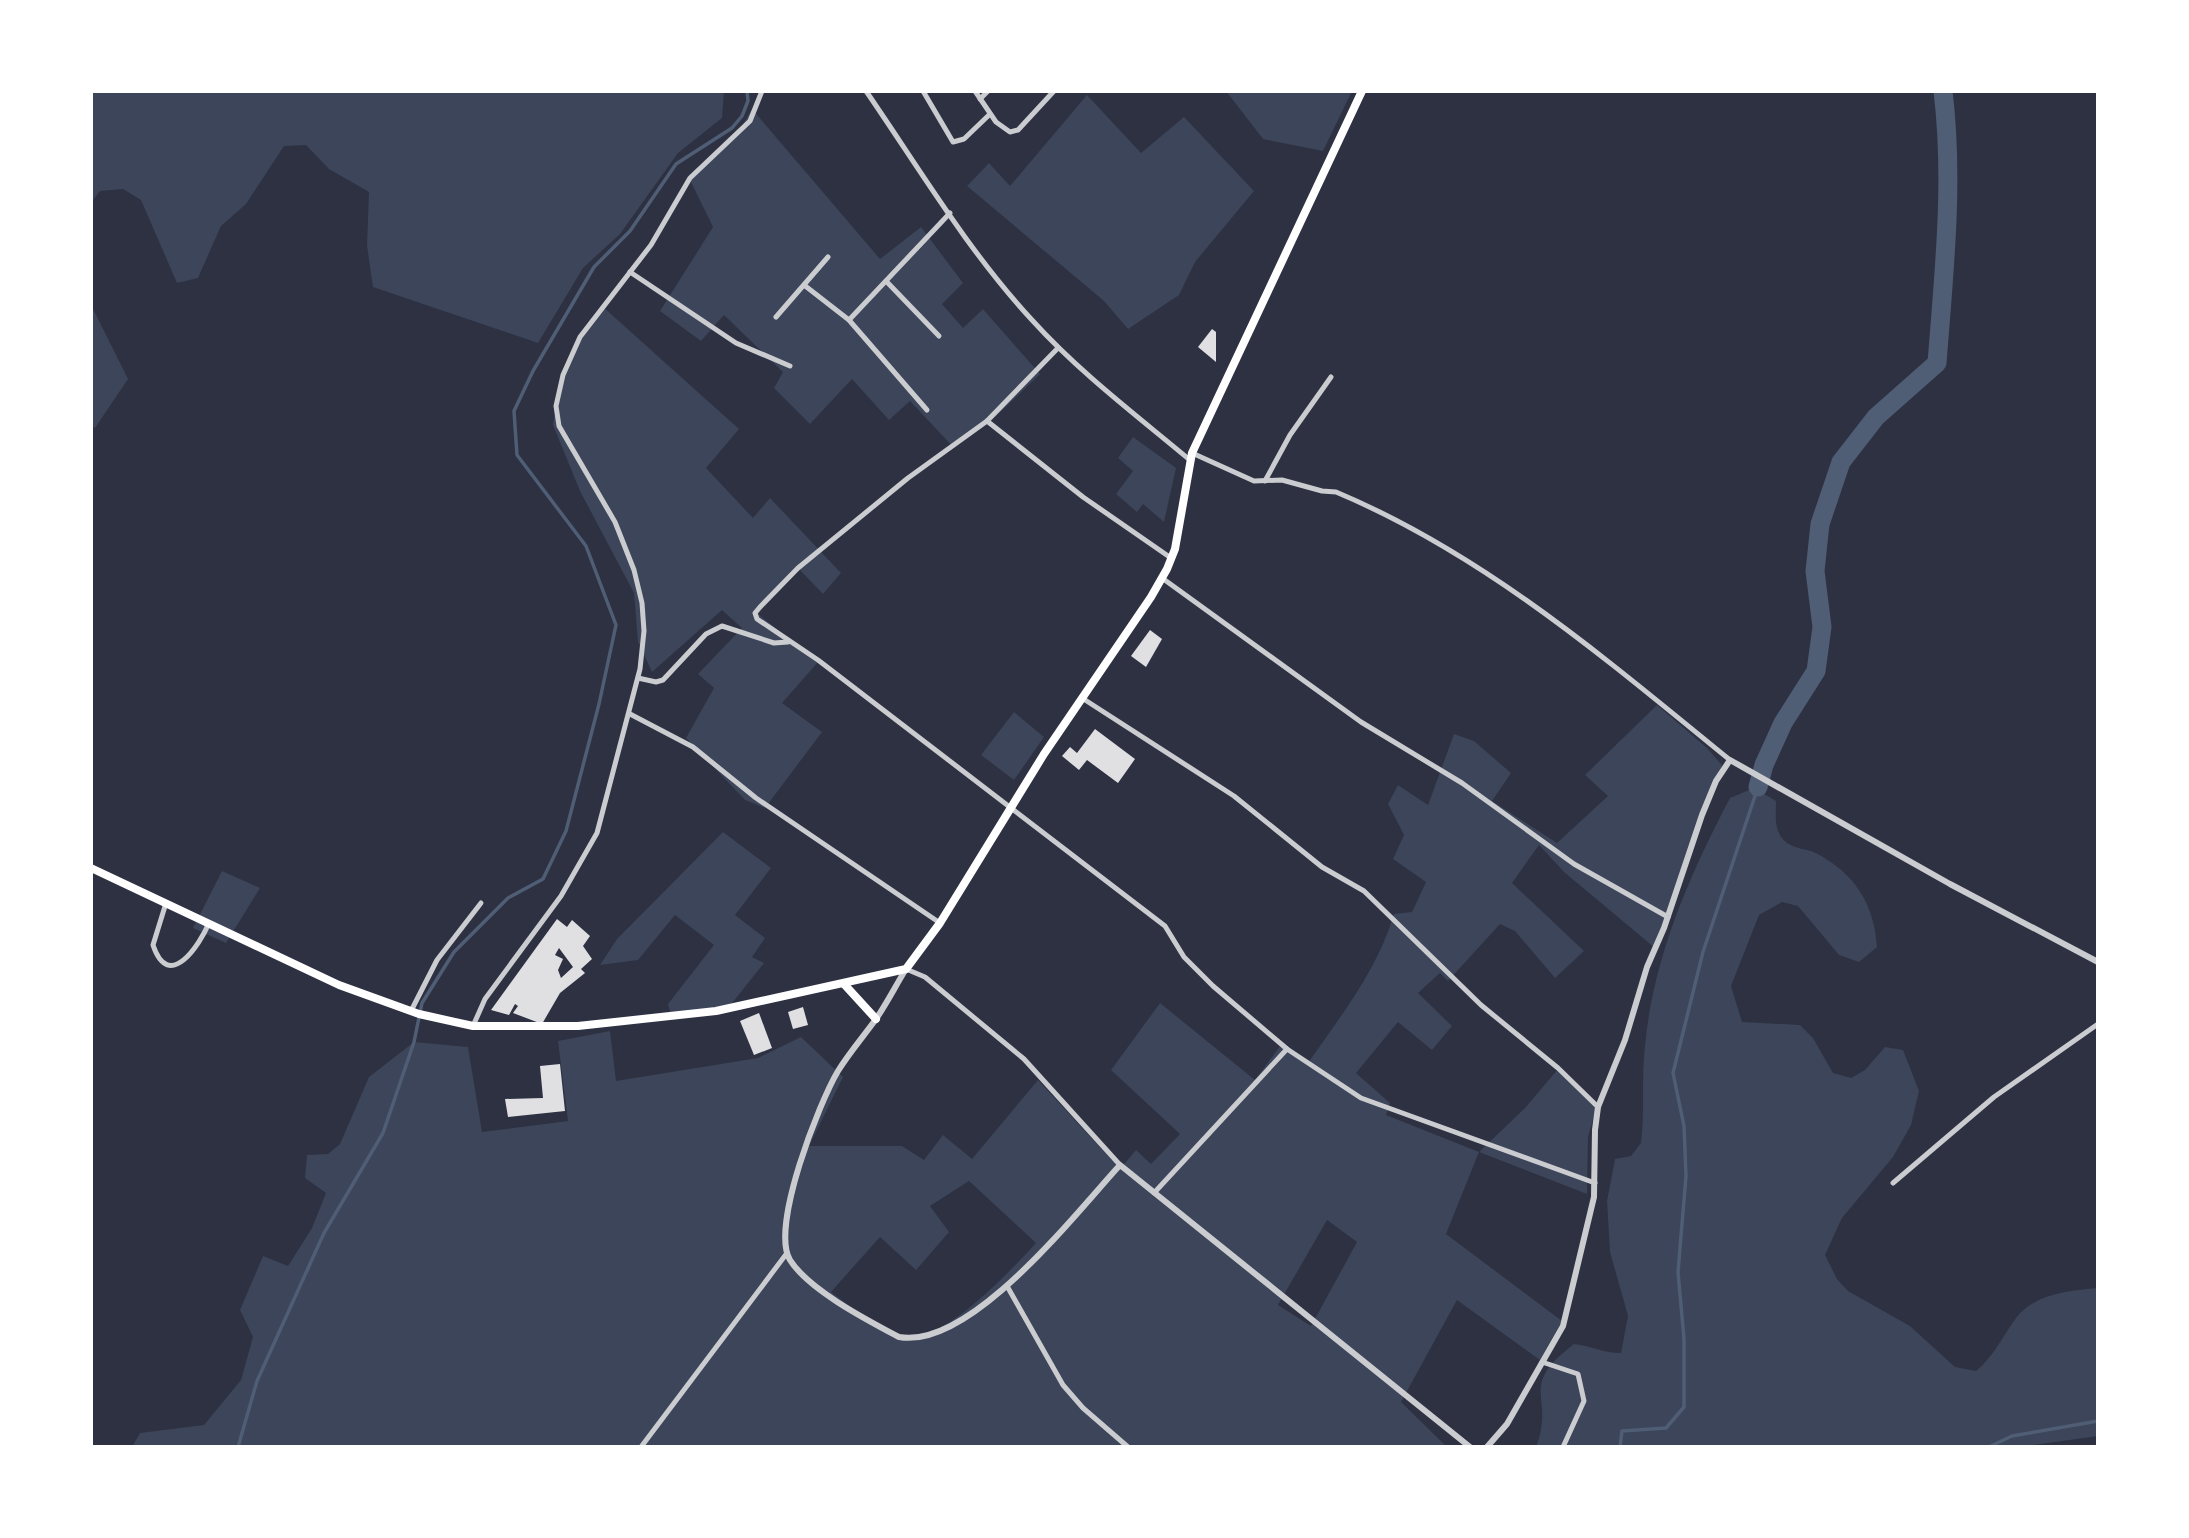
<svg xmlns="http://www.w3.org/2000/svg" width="2189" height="1538" font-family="'Asap Condensed',sans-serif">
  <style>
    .green { fill: #3c4559; fill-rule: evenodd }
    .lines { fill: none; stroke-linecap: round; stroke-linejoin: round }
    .stream { stroke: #4f5d75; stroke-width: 3.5 }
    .river { stroke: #4f5d75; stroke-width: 19 }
    .building { fill: #e0e0e3; fill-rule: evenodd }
    .minor { stroke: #caccd0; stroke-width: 5 }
    .tertiary { stroke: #caccd0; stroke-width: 6 }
    .trunk { stroke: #fff; stroke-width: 8 }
  </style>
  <rect width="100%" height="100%" fill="#2d3142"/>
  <!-- green -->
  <g class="green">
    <polygon points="91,91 724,91 722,118 678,153 620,234 583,268 538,343 373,287 367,246 369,192 329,169 306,145 284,146 246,204 221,226 198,278 177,283 141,200 123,189 100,191 91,203"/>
    <polygon points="1226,91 1352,91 1323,151 1263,139"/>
    <polygon points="1087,95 1141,153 1184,117 1254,191 1195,262 1179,295 1128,329 1104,301 967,186 989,163 1010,186"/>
    <polygon points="752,109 880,259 921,227 963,283 942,304 963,328 983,309 1040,374 991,421 954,448 910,401 889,420 852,379 810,424 774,388 783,372 724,315 701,341 660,311 713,227 689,178 737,135"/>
    <polygon points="91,305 128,379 95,428 91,426"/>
    <polygon points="602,306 739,429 706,468 753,518 770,498 841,573 823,594 799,569 758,614 818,662 782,703 822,732 765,808 745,800 686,738 714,688 698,674 742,628 722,610 652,672 638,642 634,593 580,491 553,425 561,372"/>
    <polygon points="1133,437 1176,468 1164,522 1143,504 1137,512 1116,494 1133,471 1118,458"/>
    <path d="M1657,705L1707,748L1722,765L1655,948L1564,872L1539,845L1512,883L1584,951L1555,978L1515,931L1500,924L1448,981L1440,973L1418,993L1452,1026L1432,1050L1398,1022L1356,1073L1390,1103L1386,1115L1479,1152L1525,1108L1558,1069L1597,1105L1588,1137L1587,1194L1479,1152L1446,1234L1562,1321L1540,1360L1457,1300L1401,1402L1447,1447H132L140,1433L204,1425L241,1380L253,1337L240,1310L263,1256L288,1266L312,1228L326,1193L305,1178L307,1155L328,1154L340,1144L369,1077L414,1042L468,1047L482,1132L568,1121L558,1041L610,1031L616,1081L758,1058L801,1037L843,1077L809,1146H902L924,1160L943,1135L972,1159L1038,1080L1120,1169L1136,1150L1151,1164L1180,1134L1111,1070L1160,1003L1255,1080L1283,1042L1308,1063C1341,1015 1377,971 1394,914L1412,912L1426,882L1393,859L1404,835L1388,804L1398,785L1428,805L1454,734L1474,741L1511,773L1492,801L1557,843L1608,796L1585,775ZM969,1181L1036,1243C1010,1271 944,1343 904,1338C884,1335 848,1304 831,1292L880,1237L916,1270L949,1232L930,1206ZM1327,1220L1357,1242L1311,1326L1278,1305Z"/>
    <polygon points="1014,712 1044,737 1014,780 981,755"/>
    <path d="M1754,788L1776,801C1776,813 1774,828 1782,838C1790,849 1805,848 1816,853C1855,874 1874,903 1877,947L1859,962L1839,955L1798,906L1782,902L1759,915L1731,986L1742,1022L1800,1025L1813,1038L1833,1073L1851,1078L1865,1070L1885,1047L1903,1050L1919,1091L1911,1125L1893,1157L1842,1218L1825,1255L1837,1279L1848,1291L1910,1326L1955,1367L1976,1371C1994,1356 2002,1337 2016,1318C2035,1293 2069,1291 2098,1288V1436L2020,1447H1536C1556,1395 1516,1388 1574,1344C1592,1346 1603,1353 1621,1353L1628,1316L1610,1252L1607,1201L1615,1159L1631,1156L1641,1143C1645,1111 1641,1079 1645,1046C1653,958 1689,876 1730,798Z"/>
    <polygon points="723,832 771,868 735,915 765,938 752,957 764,963 729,1007 672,1020 668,1004 714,945 675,915 638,960 600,965 617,939"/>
    <polygon points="222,871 260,888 226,943 193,928"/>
  </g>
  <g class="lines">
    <!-- stream -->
    <g class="stream">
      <polyline points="238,1447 257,1381 324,1233 383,1133 414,1042 422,1003 454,952 508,898 543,879 566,831 599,704 616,625 586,546 517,455 514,411 533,371 594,267 630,231 676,164 732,128 742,116 748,101 747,91"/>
      <polyline points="1620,1447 1622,1431 1666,1428 1684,1407 1684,1339 1678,1272 1686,1176 1684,1126 1673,1073 1703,952 1758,787"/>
      <polyline points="1989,1447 2012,1436 2098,1421"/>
    </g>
    <!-- river -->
    <path class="river" d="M1758,787L1764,765L1783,723L1816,671L1822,627L1815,571L1820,524L1841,462L1876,417L1937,363C1944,272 1954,181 1943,91"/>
  </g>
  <!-- building -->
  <g class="building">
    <polygon points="1212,329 1216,332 1216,362 1198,347"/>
    <polygon points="1150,630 1162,639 1146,667 1131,656"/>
    <polygon points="1095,729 1135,759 1118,783 1087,760 1079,770 1062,756 1070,747 1077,753"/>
    <path d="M557,919L567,927L572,920L590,936L583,946L592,959L581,969L585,973L560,993L542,1024L513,1013L518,1006L515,1004L509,1015L491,1010ZM559,948L573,967L561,978L558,970L563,959L555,955Z"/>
    <polygon points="803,1007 808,1025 793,1029 788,1012"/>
    <polygon points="759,1013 772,1048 754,1055 740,1021"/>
    <polygon points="560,1064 565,1111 508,1117 505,1099 543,1098 540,1066"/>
  </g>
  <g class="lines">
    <!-- minor -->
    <g class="minor">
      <path d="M866,91C919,168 968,251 1032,320C1080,373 1136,415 1191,461"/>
      <polyline points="923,91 953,142 964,139 990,114"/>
      <polyline points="975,91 996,122 1010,132 1018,130 1054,91"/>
      <polyline points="980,99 988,91"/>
      <polyline points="630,272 736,343 790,366"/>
      <polyline points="886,281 939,336"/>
      <polyline points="804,285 849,320 927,410"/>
      <polyline points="776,317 828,257"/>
      <polyline points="849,320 950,213"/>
      <polyline points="1058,348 987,421 908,478 798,568 760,607 755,613 757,619 818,660 1165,926 1184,957 1213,986 1287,1049 1361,1098 1595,1183"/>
      <polyline points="987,421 1083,497 1171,558"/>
      <path d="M1192,453L1254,481L1282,480L1322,491L1336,492C1484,554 1607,660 1730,760"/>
      <polyline points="1265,481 1290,435 1331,377"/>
      <polyline points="1162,578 1361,722 1462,783 1574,864 1668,917"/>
      <polyline points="638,678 656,682 663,680 706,634 722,626 774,643 788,642"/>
      <polyline points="1082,698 1234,796 1322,867 1364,891 1481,1005 1558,1068 1598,1107"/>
      <polyline points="630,714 693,747 756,798 940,923"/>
      <path d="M166,903L153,945C169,993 200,944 209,923"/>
      <polyline points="906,969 925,977 1024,1059 1120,1165"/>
      <polyline points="411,1011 437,960 481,903"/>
      <polyline points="473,1026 485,999 561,896 597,833 640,669 644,631 642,603 634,570 615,522 559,426 556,406 563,375 580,337 651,245 690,178 750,121 762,91"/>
      <polyline points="1893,1183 1994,1097 2098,1024"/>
      <polyline points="1154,1193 1287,1049"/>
      <polyline points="1007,1286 1063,1385 1083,1408 1128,1447"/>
      <polyline points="1542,1362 1578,1374 1584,1401 1563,1447"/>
      <polyline points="641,1447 787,1253"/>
    </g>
    <!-- tertiary -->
    <g class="tertiary">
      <path d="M906,969C896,985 887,1003 876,1019C863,1037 849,1053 838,1071C819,1103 770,1227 790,1260C809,1290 867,1320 899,1337C970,1350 1075,1214 1120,1165L1470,1447"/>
      <polyline points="1487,1447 1507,1424 1563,1326 1594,1197 1595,1130 1598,1107 1625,1040 1647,967 1664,928 1702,815 1716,781 1730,760 1950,884 2098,962"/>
    </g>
    <!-- trunk -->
    <g class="trunk">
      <polyline points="91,868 339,985 419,1014 473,1026 578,1026 716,1011 906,969 940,923 1044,754 1151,597 1167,569 1175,549 1192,453 1362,91"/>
      <polyline points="844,984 876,1019"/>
    </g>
  </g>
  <!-- border -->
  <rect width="2189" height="1538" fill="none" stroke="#ffffff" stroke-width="186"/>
</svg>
